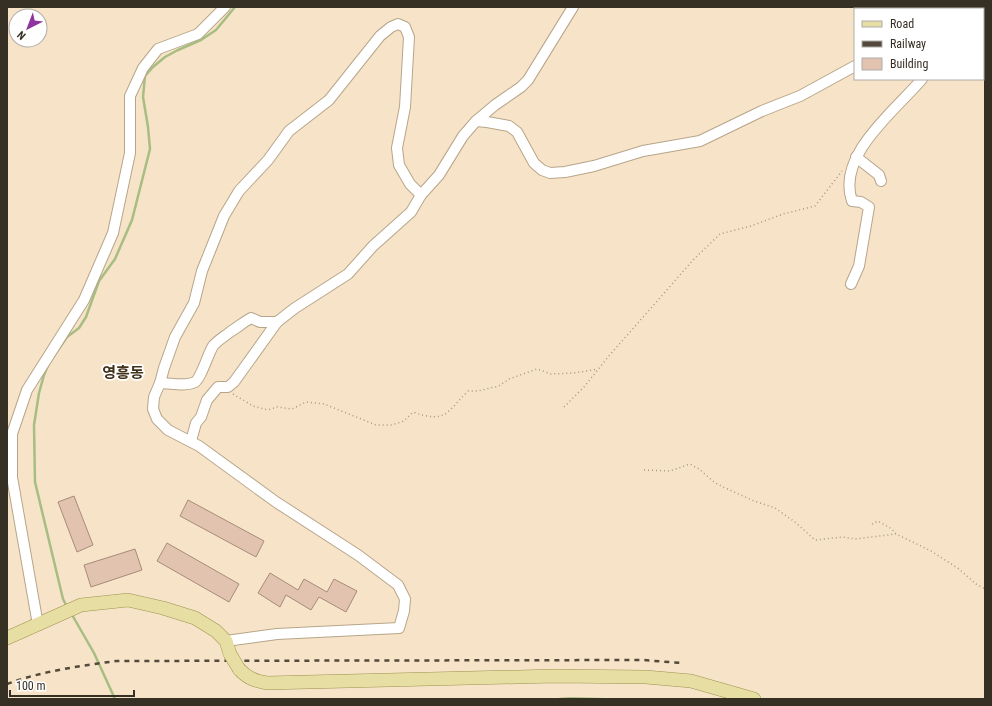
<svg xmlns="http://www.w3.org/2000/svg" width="992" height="706" font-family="'Roboto Condensed','Noto Sans KR',sans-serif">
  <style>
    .water { fill: #a7bd81 }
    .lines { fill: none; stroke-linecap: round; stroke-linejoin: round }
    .stream { stroke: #a7bd81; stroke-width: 2.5 }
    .building { fill: #e1c3b0; stroke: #a78b79 }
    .minor-casing { stroke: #b7a58a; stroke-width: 12 }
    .major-casing { stroke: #9e924e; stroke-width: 14 }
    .path { stroke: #a69883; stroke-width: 1.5; stroke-dasharray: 1 3; stroke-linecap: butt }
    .minor { stroke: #fff; stroke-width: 10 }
    .major { stroke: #e6dea3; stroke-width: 13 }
    .rail { stroke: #534a3c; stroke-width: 2.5; stroke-dasharray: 5 5; stroke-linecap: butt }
    .major-bridge-casing { stroke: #9e924e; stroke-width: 14; stroke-linecap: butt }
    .major-bridge { stroke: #e6dea3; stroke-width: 13 }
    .labels { text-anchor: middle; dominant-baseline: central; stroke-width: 3.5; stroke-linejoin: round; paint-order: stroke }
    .quarter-label { font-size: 15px; font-weight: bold; fill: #41321a; stroke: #fff }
  </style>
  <rect width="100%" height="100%" fill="#f7e4c8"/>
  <!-- water -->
  <polygon class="water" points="570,697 640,699 643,699 544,699"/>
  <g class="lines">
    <!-- stream -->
    <g class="stream">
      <polyline points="67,607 63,599 35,482 34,425 39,393 44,375 49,363 67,337 79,328 86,317 99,281 115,259 132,220 150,149 148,127 143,97 145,76 153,67 165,57 178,50 201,40 216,30 235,7"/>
      <polyline points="71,613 94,653 115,699"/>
    </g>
  </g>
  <!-- building -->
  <g class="building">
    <polygon points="74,496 93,545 77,552 58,502"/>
    <polygon points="188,500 264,541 256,557 180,516"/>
    <polygon points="167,543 239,584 229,602 157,561"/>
    <polygon points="135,549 142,570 91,587 84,565"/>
    <polygon points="270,573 298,590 304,579 327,592 334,579 357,591 346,612 319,597 311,610 286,595 280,607 258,593"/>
  </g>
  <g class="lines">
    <defs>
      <g id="minor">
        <polyline points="973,9 975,7"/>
        <polyline points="983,64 985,63"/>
        <polyline points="476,121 487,122 509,126 517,132 534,163 542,170 550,173 565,172 594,166 643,151 700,141 762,111 800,96 855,66"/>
        <polyline points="856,157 879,175 881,181"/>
        <path d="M851,284L859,266L869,207L861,202L852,201C836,155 896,110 922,79"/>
        <polyline points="160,383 164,368 175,337 194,303 202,271 224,216 239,191 268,160 289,131 329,100 380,36 391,27 398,24 405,27 409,37 405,107 397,148 399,165 410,184 421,195"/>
        <polyline points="191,441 196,423 201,417 207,400 218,387 228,387 234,382 277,322"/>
        <polyline points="38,625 12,477 12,434 27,390 84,300 113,233 130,153 130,96 143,68 158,49 198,34 225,7"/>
        <path d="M226,641L277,634L399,628L404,611L405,599L398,585L358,555L276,502L199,446L168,430L157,419L153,409L154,397L160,383C171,383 185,387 195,382C201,378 208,354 213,346C218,340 224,337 230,332C238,327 242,323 251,318L260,322H277L295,308L348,274L373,246L411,212L421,195L439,175L463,136L476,121L495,105L521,87L528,80L573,7"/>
      </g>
      <g id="major">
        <polyline points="7,638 81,605 128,600 163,608 195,618 216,631 226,641 230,654"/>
        <path d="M239,669C247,678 255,681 267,683L555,676L646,677L691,681L754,699"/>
      </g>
    </defs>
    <!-- minor casing -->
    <use href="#minor" class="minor-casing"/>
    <!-- major casing -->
    <use href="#major" class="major-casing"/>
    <!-- path -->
    <g class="path">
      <path d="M233,394L253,406L268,410L277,407L292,409L306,402L324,404L376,425H392L404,421L413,412C446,424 447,412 468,391H478L499,386L509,379L537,369L551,374L574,373L598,369"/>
      <polyline points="564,407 584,387 608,357 694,259 720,234 751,226 783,214 815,206 842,171"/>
      <polyline points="644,470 670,471 690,464 699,469 714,482 723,487 754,501 775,508 795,522 815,540 843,537 855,539 896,534"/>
      <polyline points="872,524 878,521 892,529 896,534 931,551 959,569 976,584 985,589"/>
    </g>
    <!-- minor -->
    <use href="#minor" class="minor"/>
    <!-- major -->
    <use href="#major" class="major"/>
    <!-- rail -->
    <path class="rail" d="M7,684C42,671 80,666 116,661L643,660L681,663"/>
    <defs>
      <polyline id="major-bridge" points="230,654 239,669"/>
    </defs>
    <!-- major-bridge casing -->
    <use href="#major-bridge" class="major-bridge-casing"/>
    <!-- major-bridge -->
    <use href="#major-bridge" class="major-bridge"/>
  </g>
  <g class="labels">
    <!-- quarter labels -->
    <g class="quarter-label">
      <text x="123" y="373">영흥동</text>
    </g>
  </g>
  <!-- border -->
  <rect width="992" height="706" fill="none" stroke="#362f24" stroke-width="16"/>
  <!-- legend -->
  <rect x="854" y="8" width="130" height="72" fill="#ffffff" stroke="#afaca7"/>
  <rect x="862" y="21" width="20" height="6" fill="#e6dea3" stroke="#afaca7"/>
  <text x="890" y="28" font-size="12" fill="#362f24">Road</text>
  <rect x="862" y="41" width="20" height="6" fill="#534a3c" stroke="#afaca7"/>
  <text x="890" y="48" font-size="12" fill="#362f24">Railway</text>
  <rect x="862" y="58" width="20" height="12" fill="#e1c3b0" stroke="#afaca7"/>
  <text x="890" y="68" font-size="12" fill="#362f24">Building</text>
  <!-- north arrow -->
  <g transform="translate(28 28) rotate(222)"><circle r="19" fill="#ffffff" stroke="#afaca7"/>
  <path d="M0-3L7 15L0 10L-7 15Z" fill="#8f349f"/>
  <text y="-6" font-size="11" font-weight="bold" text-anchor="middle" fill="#362f24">N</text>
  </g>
  <!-- scale -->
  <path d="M10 690v6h124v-6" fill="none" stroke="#362f24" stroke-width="2"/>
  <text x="16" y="690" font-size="12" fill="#362f24" stroke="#ffffff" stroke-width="3" paint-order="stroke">100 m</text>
</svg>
